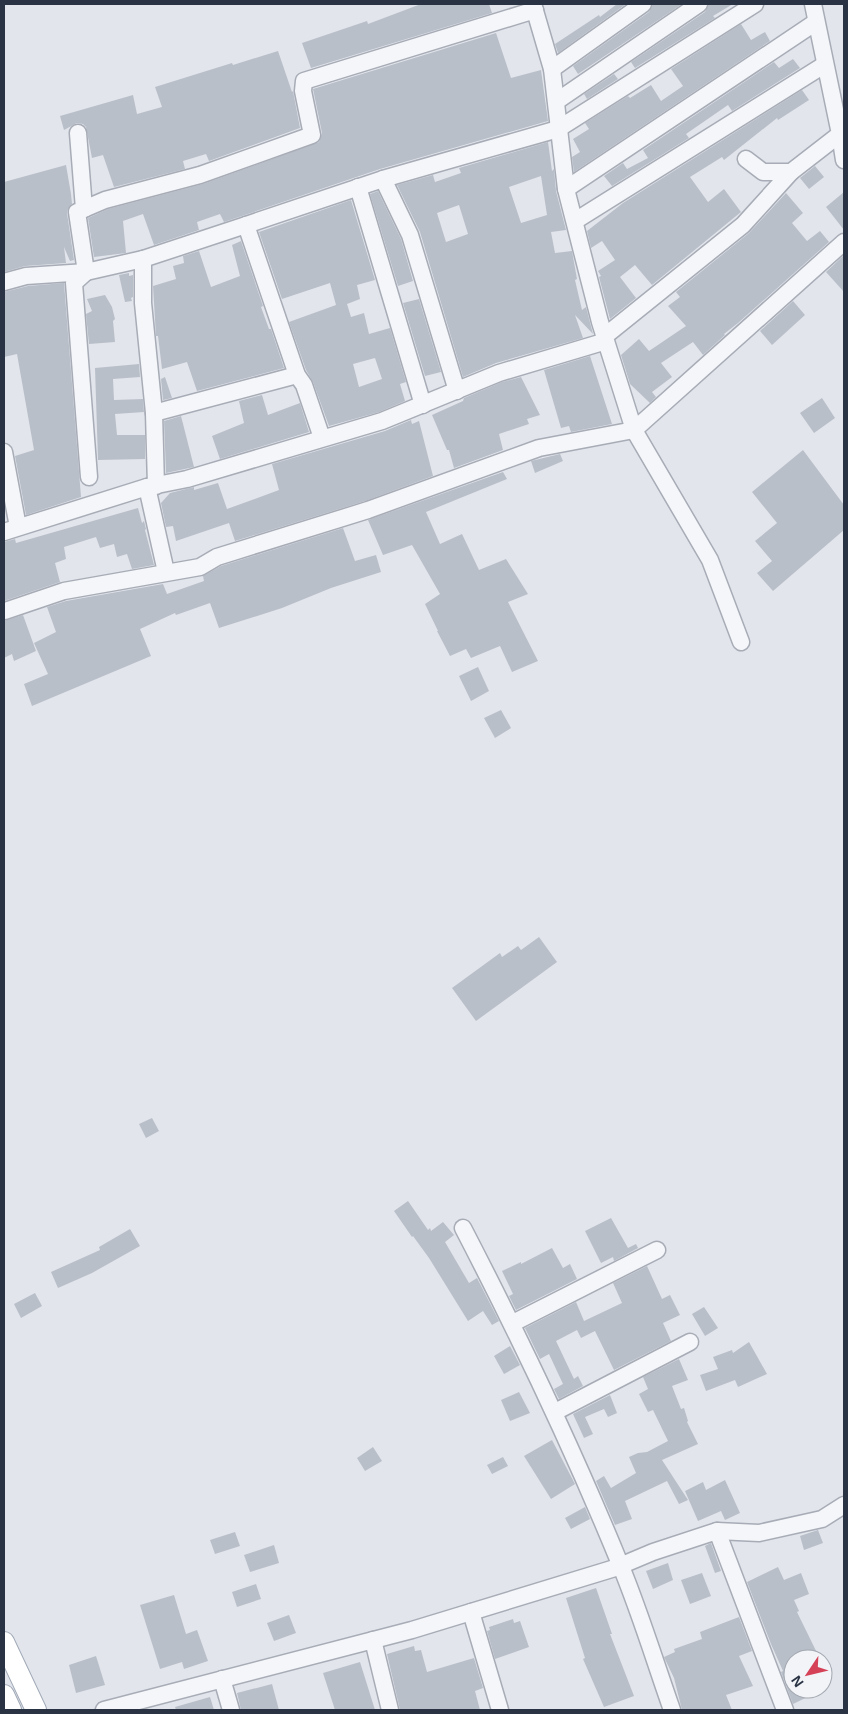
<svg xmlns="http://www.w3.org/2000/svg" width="848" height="1714" font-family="Arial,sans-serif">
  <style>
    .building { fill: #b9bfc9; fill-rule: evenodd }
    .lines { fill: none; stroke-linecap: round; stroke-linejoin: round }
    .minor-casing { stroke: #a7acb6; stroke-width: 19 }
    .major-casing { stroke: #a1aab7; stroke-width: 22 }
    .minor { stroke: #f5f6f9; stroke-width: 16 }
    .major { stroke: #fff; stroke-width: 20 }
  </style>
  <rect width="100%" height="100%" fill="#e2e5eb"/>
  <!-- building -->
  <g class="building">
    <polygon points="421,4 489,4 492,13 311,68 302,43 367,21 368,24"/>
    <polygon points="617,4 626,4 558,53 555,44 599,15 600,17"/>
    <polygon points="653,4 682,4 578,74 573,66 649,12"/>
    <polygon points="709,4 733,4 713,16 715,18 635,68 631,62 705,12"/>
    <polygon points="741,24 751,40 765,32 770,41 574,172 572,157 580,152 573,139 589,129 585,123 628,96 630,98 651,85 661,101 683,86 671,69"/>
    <polygon points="496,33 511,78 541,70 548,121 380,169 224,222 220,214 197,222 199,230 154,245 143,214 123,221 126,253 94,257 88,218 108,209 203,184 319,142 322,133 313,89"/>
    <polygon points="278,51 292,92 293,91 300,128 209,161 206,154 183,161 185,169 114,187 103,155 92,158 86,127 83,124 77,123 64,130 60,116 133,95 137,114 162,107 155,87 232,63 233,65"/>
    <polygon points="793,59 800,68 732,111 728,105 686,134 689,138 612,186 604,176 623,163 627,169 648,158 643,150 774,62 779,68"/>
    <polygon points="614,74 618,79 587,99 584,94"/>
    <polygon points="802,90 809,100 778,120 777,118 724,160 722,157 690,177 708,202 724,189 741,212 652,285 635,265 620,277 636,298 610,319 599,277 601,276 598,271 615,260 602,241 591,248 587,231 623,203"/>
    <path d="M548,142L552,171L554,169L556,191L566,230L551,232L555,253L572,251L577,279L575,280L582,310L586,307L593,334L575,315L583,338L496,363L463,377L420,232L397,185L433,175L435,182L461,173L459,168ZM541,176L547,215L521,223L509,187ZM459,205L468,234L446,242L437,213Z"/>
    <polygon points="66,165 71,194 72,204 68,209 67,213 74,260 70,261 64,247 66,263 25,266 4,272 4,182"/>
    <polygon points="815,166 824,177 809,189 800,178"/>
    <polygon points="378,191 401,239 413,281 398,286 370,194"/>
    <polygon points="844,192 844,230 826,207"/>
    <polygon points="786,193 803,213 792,223 807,241 820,231 829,242 738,323 724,334 725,335 703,355 693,342 661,363 672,377 652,392 656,397 650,403 630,384 621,355 639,339 649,351 686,326 668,306 680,297 676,292 749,233"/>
    <path d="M351,200L375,280L357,285L360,299L347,304L351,317L364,313L369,334L390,328L406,382L400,384L405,401L379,412L329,426L313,382L306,370L289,322L336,305L330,283L282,299L259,232ZM375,358L382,379L359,387L353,364Z"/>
    <polygon points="241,241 263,306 261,307 269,329 271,329 284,368 197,391 187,362 162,369 158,336 156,336 153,286 176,279 173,266 184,263 183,256 199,251 211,287 240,276 232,245"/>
    <polygon points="844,255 844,292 826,272"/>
    <polygon points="129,273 129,276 133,275 133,297 131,298 132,301 125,302 119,275"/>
    <polygon points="64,283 81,497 26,515 15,456 34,450 17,354 4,357 4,292 28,286"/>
    <polygon points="105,295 112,307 115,319 113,321 115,342 89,344 86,314 92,311 87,299"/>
    <polygon points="419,299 441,372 425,376 403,303"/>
    <polygon points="793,301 805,315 772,345 760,331"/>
    <polygon points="590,356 612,424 571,432 569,426 561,428 544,370"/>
    <polygon points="139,364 140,377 113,379 114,400 143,399 144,412 115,414 117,435 145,435 145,459 98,460 95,368"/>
    <polygon points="165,377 172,398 163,400 161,379"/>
    <polygon points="521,377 540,415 527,419 529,424 499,434 503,450 454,468 449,450 447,450 432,415 463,401 464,398 502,382"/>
    <polygon points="262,395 268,415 300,403 309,432 220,459 212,436 244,423 239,401"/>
    <polygon points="822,398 835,418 814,433 800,413"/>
    <polygon points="181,416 194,467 166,473 164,421"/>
    <polygon points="411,420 412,424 419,421 433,476 365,501 235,541 229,523 176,541 173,526 166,527 161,503 170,493 194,487 194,490 218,483 227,509 279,490 272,464 385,431"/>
    <polygon points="803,450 844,505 844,530 773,591 757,573 772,561 755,541 777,523 752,492"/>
    <polygon points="560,454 563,461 535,473 531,461"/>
    <polygon points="503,472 507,479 426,512 440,544 462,534 479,570 506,559 528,594 508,602 538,661 512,672 500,646 471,658 466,649 450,656 437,631 438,631 425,604 440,594 412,545 383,555 368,520"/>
    <polygon points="138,508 142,523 144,521 146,529 145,530 154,565 132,569 127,554 117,557 114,544 100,548 96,537 64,547 66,559 55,563 60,582 4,601 4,542 15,539 16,543"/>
    <polygon points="343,528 355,561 376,555 381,572 331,588 282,608 219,628 210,603 176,615 175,613 140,629 151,656 32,706 24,684 48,674 34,643 56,632 47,607 66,601 163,584 167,594 204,581 203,576 221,566"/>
    <polygon points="23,615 36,651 14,661 12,654 4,658 4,621"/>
    <polygon points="478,667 489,691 471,701 459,676"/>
    <polygon points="501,710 511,728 495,738 484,718"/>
    <polygon points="539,937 557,962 476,1021 452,988 500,953 502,957 518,946 521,950"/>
    <polygon points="152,1118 159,1131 146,1138 139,1124"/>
    <polygon points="408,1201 428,1230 430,1228 431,1231 443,1222 454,1235 445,1242 469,1283 477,1278 499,1321 492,1325 483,1311 468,1321 429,1258 413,1236 412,1237 394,1211"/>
    <polygon points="611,1218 628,1248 636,1244 638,1248 614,1261 613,1257 601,1263 585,1231"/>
    <polygon points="130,1229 140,1246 92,1273 58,1288 51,1272 100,1250 99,1247"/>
    <polygon points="552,1248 563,1268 570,1264 577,1279 516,1310 509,1296 513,1294 502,1271 521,1262 521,1264"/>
    <polygon points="647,1266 662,1299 670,1295 680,1315 663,1323 671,1341 614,1370 595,1331 581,1338 577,1330 556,1341 574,1379 578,1376 583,1386 559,1399 554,1389 563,1384 549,1354 540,1359 525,1328 576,1302 584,1321 622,1303 613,1283"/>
    <polygon points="35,1293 42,1306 21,1318 14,1304"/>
    <polygon points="704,1307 718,1328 705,1336 692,1314"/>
    <polygon points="749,1342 767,1374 738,1387 735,1380 706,1391 700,1375 718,1369 713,1357 732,1350 733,1353"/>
    <polygon points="510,1346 520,1365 504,1374 494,1356"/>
    <polygon points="679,1359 688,1380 672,1386 681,1409 684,1408 688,1421 687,1422 698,1444 662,1460 688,1500 679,1504 667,1481 625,1501 632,1519 615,1525 596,1481 604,1476 611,1488 636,1473 629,1457 638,1453 647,1452 668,1441 653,1410 648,1412 639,1394 648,1389 643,1377"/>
    <polygon points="519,1392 530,1413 510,1421 501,1400"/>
    <polygon points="610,1395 617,1413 608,1417 604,1409 585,1417 593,1434 584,1438 573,1414"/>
    <polygon points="552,1440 575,1484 551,1499 524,1456"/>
    <polygon points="373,1447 382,1461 365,1471 357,1458"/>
    <polygon points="503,1457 508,1466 492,1474 487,1465"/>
    <polygon points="725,1480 740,1513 725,1520 721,1511 698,1521 685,1491 703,1482 706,1490"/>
    <polygon points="585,1507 590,1519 571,1529 565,1518"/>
    <polygon points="818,1530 823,1543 804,1550 800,1536"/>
    <polygon points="235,1532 240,1546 215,1554 210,1540"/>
    <polygon points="711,1543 721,1571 715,1573 705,1546"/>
    <polygon points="274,1545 279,1563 250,1572 244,1555"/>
    <polygon points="668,1563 673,1580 653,1589 646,1571"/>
    <polygon points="778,1567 784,1580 801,1573 809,1594 794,1600 799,1611 797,1612 820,1659 793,1659 793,1689 824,1689 793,1704 781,1672 783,1671 771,1644 747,1582"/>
    <polygon points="702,1573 711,1596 690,1604 681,1580"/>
    <polygon points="256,1584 261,1599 237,1607 232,1592"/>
    <polygon points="596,1588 612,1634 610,1634 634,1696 604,1707 583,1659 585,1658 566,1598"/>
    <polygon points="174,1595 186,1634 197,1630 208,1661 184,1669 182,1662 160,1669 140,1605"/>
    <polygon points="289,1615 296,1633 274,1641 267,1623"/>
    <polygon points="739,1617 752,1651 739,1656 753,1686 726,1695 732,1710 682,1710 674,1678 664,1657 675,1652 674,1649 702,1639 700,1632"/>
    <polygon points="513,1619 514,1623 520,1621 529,1647 495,1659 487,1631 490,1630 489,1627"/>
    <polygon points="414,1646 415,1651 421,1650 427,1672 474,1658 483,1688 475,1691 480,1710 400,1710 387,1654"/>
    <polygon points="96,1656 105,1685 76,1693 69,1665"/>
    <polygon points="360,1662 375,1710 335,1710 323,1673"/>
    <polygon points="272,1684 279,1710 241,1710 237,1693"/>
    <polygon points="210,1697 214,1710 176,1710 175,1707"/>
  </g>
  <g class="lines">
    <defs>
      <g id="minor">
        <polyline points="533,4 552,69 566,189 600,322 634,430 710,560 741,642"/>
        <polyline points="552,69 643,4"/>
        <polyline points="557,101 699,4"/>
        <polyline points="78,133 84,209 77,212 86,272 74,283 89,477"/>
        <polyline points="840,134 844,160"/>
        <polyline points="746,159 763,172 791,172 840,134 813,4"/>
        <polyline points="383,179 410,235 457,391"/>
        <polyline points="358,187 423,405"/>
        <polyline points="566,189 816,22"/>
        <polyline points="84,209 105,200 200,175 312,135 303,91 304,81 535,10"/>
        <polyline points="575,221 824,65"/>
        <polyline points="246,225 383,179 558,129 755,4"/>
        <polyline points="4,282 26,276 86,272 143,259"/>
        <polyline points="154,413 297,375"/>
        <polyline points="4,452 18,527"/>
        <polyline points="156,486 154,413 143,303 143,259 246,225 297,375 304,385 322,438"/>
        <polyline points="147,487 166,572"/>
        <polyline points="4,532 147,487 187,479 382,421 499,373 603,342 605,336 743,225 791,172"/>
        <polyline points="5,611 64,591 200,567 217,557 368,510 539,448 634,430 844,242"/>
        <path d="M463,1228C520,1338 573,1449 620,1564C640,1612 655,1662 672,1710"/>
        <polyline points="513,1323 657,1250"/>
        <polyline points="555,1412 690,1342"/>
        <polyline points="717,1531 785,1710"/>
        <polyline points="471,1612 500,1710"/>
        <polyline points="373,1640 390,1710"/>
        <polyline points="222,1679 231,1710"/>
        <polyline points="104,1710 412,1630 615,1568 653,1552 717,1531 759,1533 822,1519 844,1505"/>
      </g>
      <g id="major">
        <polyline points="4,1642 36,1710"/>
        <polyline points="4,1695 11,1710"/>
      </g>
    </defs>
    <!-- minor casing -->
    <use href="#minor" class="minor-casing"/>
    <!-- major casing -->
    <use href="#major" class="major-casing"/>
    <!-- minor -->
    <use href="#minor" class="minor"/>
    <!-- major -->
    <use href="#major" class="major"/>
  </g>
  <!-- border -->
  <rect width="848" height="1714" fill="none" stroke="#293344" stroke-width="10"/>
  <!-- north arrow -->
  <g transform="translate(808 1674) rotate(235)"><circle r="24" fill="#f2f4f8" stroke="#a2a7b0"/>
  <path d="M0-4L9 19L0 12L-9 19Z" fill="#d54258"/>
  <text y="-8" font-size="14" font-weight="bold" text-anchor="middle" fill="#293344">N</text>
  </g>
</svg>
